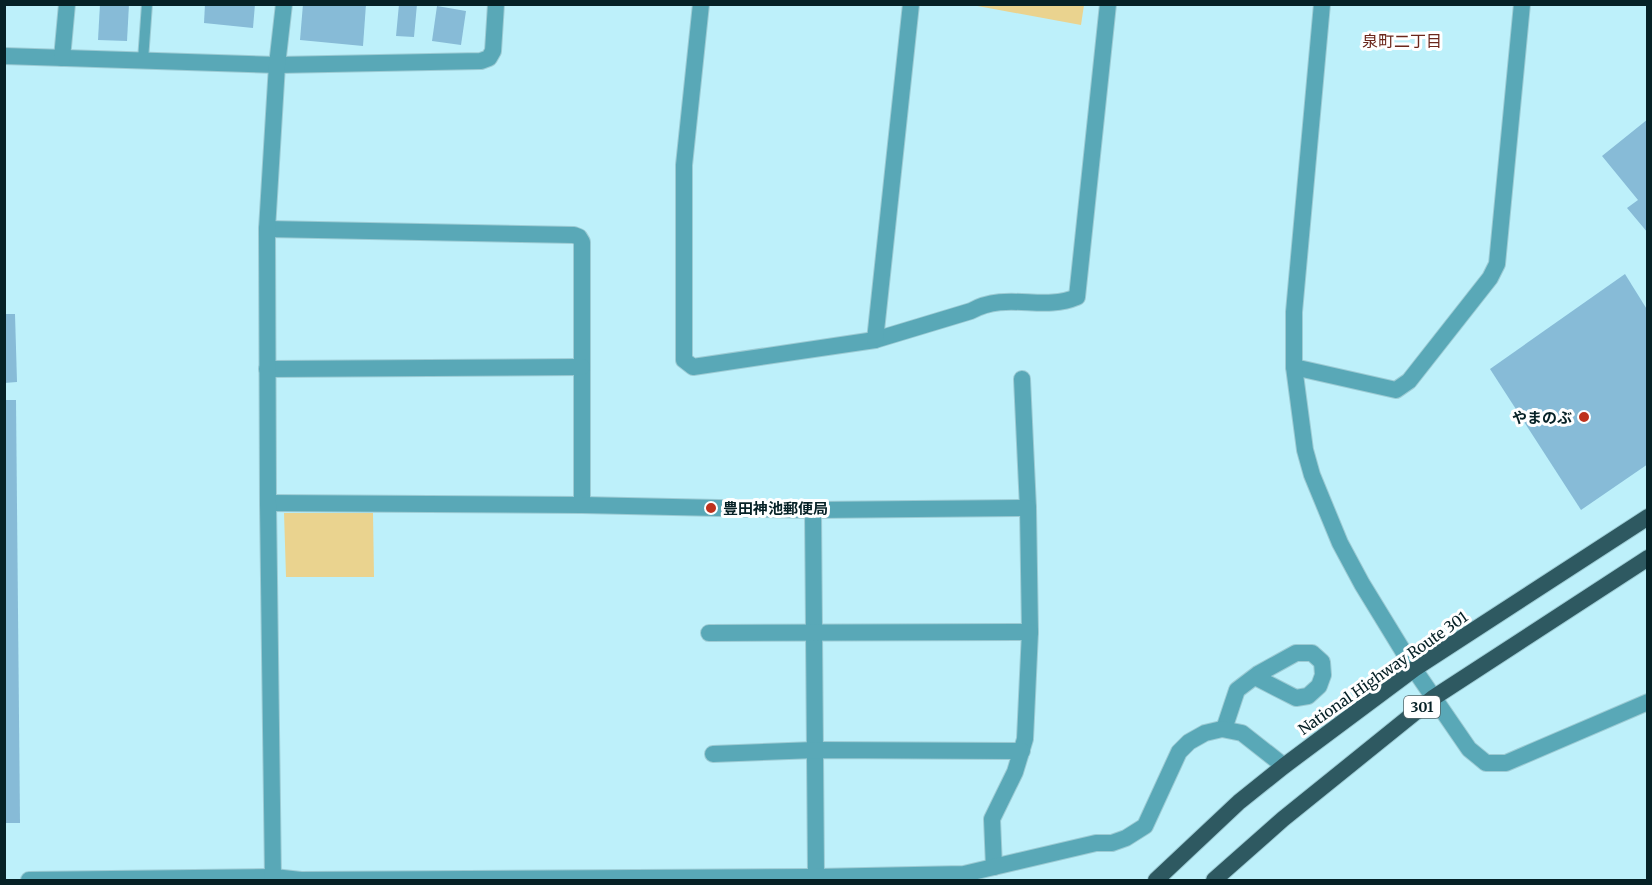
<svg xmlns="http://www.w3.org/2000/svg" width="1652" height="885" font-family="Merriweather,'Noto Sans JP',serif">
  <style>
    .green { fill: #ead38f }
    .building { fill: #87bbd7 }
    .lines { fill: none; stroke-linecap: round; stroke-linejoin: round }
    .service-casing { stroke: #9ccbd4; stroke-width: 12 }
    .minor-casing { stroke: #9ccbd4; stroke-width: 18 }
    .tertiary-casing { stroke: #9ccbd4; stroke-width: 18 }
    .trunk-casing { stroke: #9ccbd4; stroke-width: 18 }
    .service { stroke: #59a8b7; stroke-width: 10 }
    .minor { stroke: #59a8b7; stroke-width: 16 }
    .tertiary { stroke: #59a8b7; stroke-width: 16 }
    .trunk { stroke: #2e5961; stroke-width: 16 }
    .poi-dot { fill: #be321d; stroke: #fff; stroke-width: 2 }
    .labels { text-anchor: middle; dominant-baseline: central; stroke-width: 6; stroke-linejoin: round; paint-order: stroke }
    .shield { fill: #fff; stroke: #516467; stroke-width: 1.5 }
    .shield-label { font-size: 14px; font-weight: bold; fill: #062126 }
    .poi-label { font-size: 15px; font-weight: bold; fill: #062126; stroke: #fff; text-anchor: end }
    .street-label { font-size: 15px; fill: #062126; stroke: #fff }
    .neighbourhood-label { font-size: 16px; fill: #6b271c; stroke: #fff }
  </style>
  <rect width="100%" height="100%" fill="#bdf0fa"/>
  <!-- green -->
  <g class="green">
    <polygon points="972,5 1084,5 1081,25"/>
    <polygon points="284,513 373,513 374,577 286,577"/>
  </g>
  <!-- building -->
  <g class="building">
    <polygon points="100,4 129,4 127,41 98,40"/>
    <polygon points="205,4 255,4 253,28 204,23"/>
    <polygon points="303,4 366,4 363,46 300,40"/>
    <polygon points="399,4 417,4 414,37 396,36"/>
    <polygon points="437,6 466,11 461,45 432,41"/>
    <polygon points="1648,119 1648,233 1627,208 1638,200 1602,156"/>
    <polygon points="1625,274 1648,311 1648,464 1581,510 1490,369"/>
    <polygon points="4,314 15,314 17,382 4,383"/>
    <polygon points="4,400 16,400 20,823 4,823"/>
  </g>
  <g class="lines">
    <defs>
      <polyline id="service" points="143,60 147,4"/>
      <g id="minor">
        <path d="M701,4L684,165V360L693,367L875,340L971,311C1007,291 1042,312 1077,297L1108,4"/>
        <polyline points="4,56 277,65 481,61 489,58 493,51 496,4"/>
        <polyline points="62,58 67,4"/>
        <polyline points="267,229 574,235 579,237 582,242 582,505"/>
        <polyline points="875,340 911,4"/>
        <polyline points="1294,367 1396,390 1409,381 1490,278 1497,264 1522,4"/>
        <polyline points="267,369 582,367"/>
        <polyline points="1022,379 1028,508"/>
        <polyline points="268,503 582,505 813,510 1028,508 1030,632 1025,739 1015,772 992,819 994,867"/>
        <polyline points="813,510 816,877"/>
        <polyline points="709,633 1030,632"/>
        <polyline points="1414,669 1469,749 1486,763 1506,763 1648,702"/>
        <polyline points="1224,729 1237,690 1258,674 1296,653 1312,653 1322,662 1323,675 1319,686 1308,696 1296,698 1255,677"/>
        <polyline points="713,754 815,750 1022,751"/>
        <polyline points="29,880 274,877 301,880 816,877 964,874 1096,843 1112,843 1126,838 1145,826 1179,752 1189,742 1205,733 1222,729 1242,733 1284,766"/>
        <polyline points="273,880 268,503 267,229 277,65 284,4"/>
      </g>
      <polyline id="tertiary" points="1322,4 1294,312 1294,367 1305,450 1312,475 1340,543 1362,584 1414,669"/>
      <g id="trunk">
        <polyline points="1156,880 1239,802 1284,766 1414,669 1648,517"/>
        <polyline points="1214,880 1283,819 1433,698 1648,558"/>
      </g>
    </defs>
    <!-- service casing -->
    <use href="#service" class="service-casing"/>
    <!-- minor casing -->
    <use href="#minor" class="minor-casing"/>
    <!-- tertiary casing -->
    <use href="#tertiary" class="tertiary-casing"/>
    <!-- trunk casing -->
    <use href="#trunk" class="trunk-casing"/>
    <!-- service -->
    <use href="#service" class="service"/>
    <!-- minor -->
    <use href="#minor" class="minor"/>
    <!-- tertiary -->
    <use href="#tertiary" class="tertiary"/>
    <!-- trunk -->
    <use href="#trunk" class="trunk"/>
  </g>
  <!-- markers -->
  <g class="poi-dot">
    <circle cx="1584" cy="417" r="6"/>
    <circle cx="711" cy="508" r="6"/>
  </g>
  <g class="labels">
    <!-- shield labels -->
    <rect class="shield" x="1404" y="696" width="36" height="22" rx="4.5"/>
    <g class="shield-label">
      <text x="1422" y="707">301</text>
    </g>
    <!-- poi labels -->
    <g class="poi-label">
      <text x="1572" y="417">やまのぶ</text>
      <text x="723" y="508" text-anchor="start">豊田神池郵便局</text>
    </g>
    <!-- street labels -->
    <g class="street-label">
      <text transform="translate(1383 673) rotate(-35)">National Highway Route 301</text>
    </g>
    <!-- neighbourhood labels -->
    <g class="neighbourhood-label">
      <text x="1402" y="41">泉町二丁目</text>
    </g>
  </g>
  <!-- border -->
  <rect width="1652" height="885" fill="none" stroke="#062126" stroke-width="12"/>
</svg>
